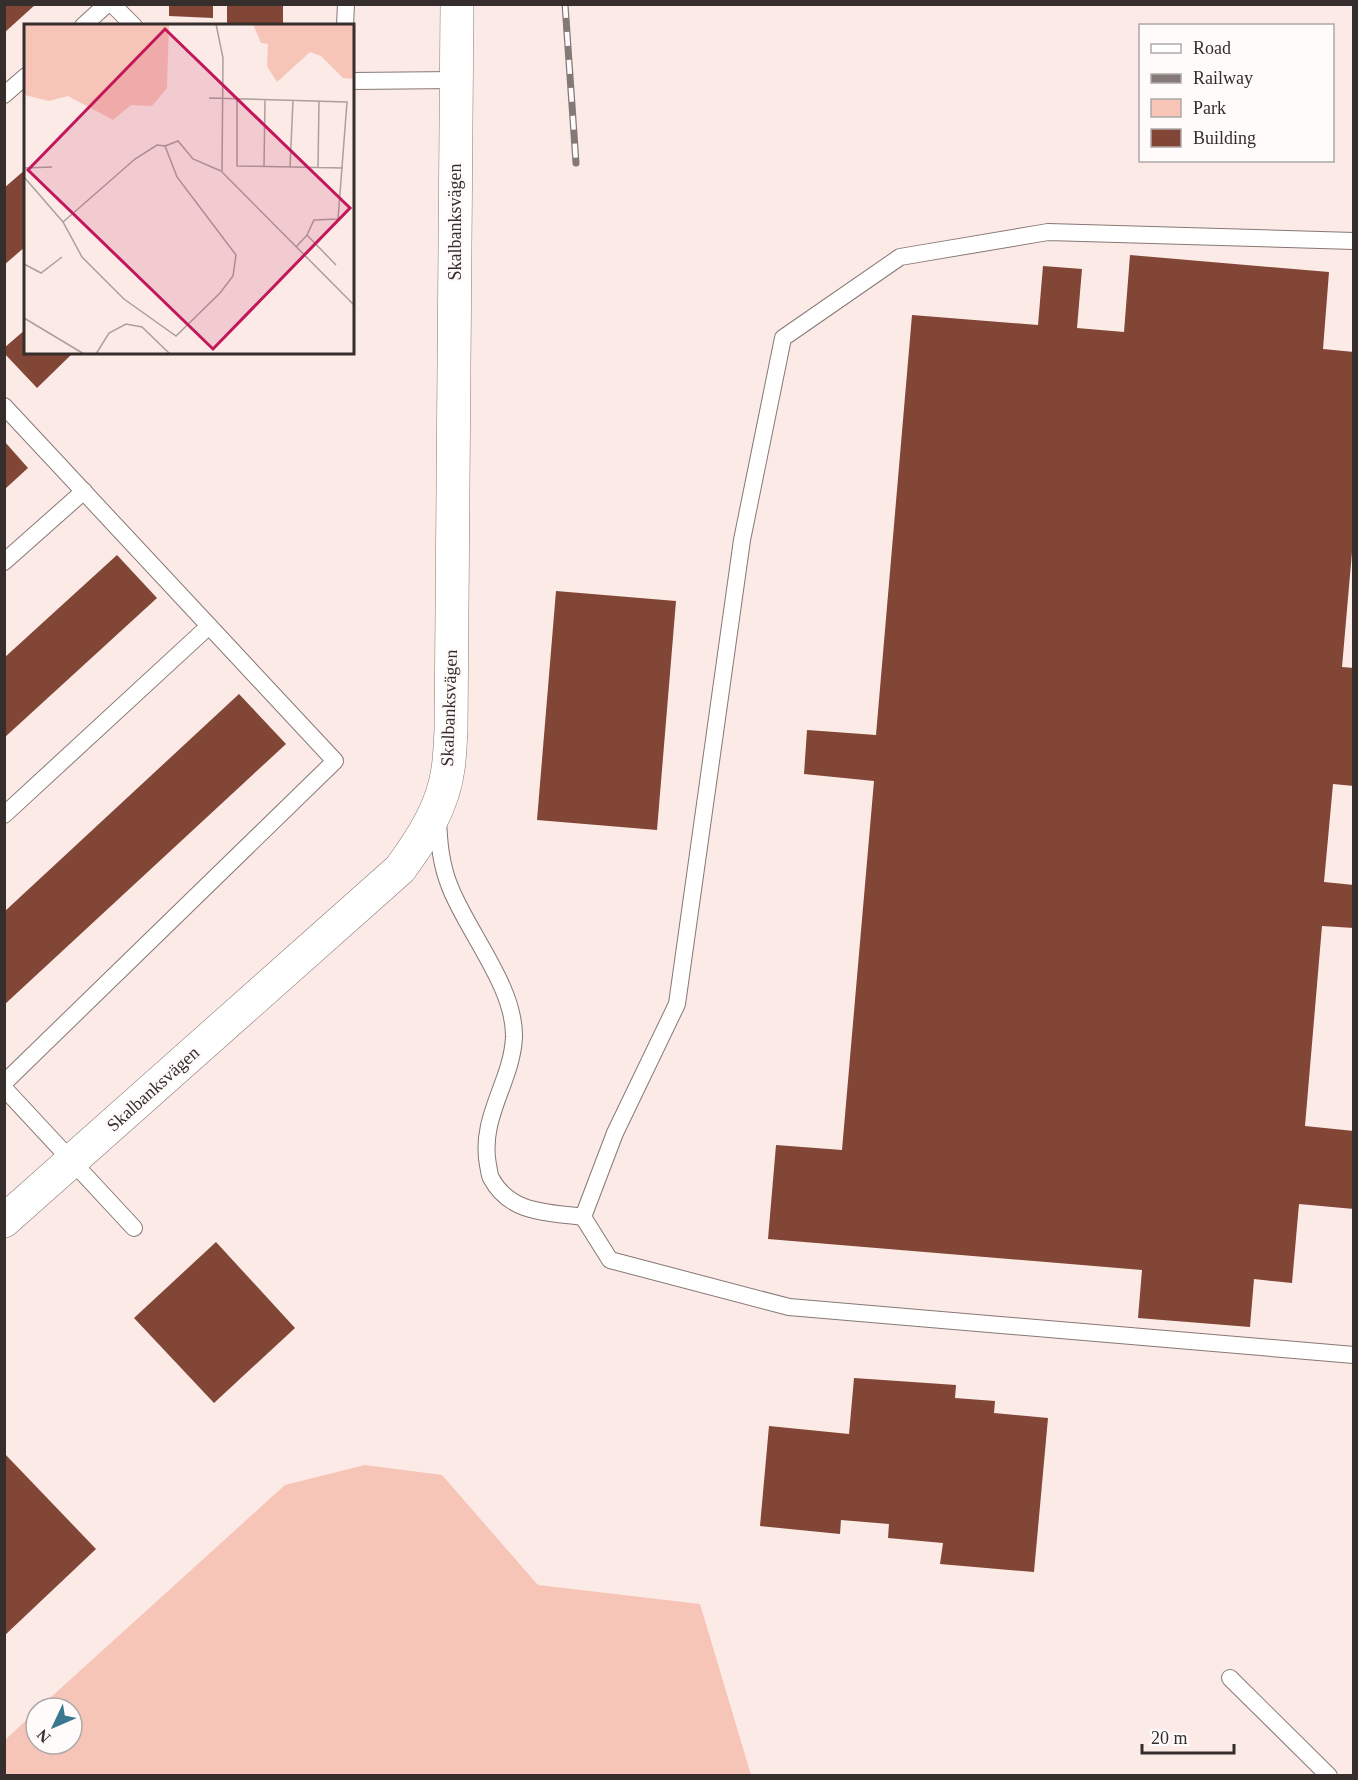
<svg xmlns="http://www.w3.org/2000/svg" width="1358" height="1780" font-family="Georgia,serif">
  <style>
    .green { fill: #f7c5b7 }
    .building { fill: #814636 }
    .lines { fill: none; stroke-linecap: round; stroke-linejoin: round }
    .service-casing { stroke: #877874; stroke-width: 18 }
    .minor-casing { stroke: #877874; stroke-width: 34 }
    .service { stroke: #fff; stroke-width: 16 }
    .minor { stroke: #fff; stroke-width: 33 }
    .rail-casing { stroke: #847977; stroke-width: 7 }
    .rail { stroke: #fefbfa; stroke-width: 4.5; stroke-dasharray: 14; stroke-linecap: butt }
    .labels { text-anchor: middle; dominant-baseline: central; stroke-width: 6; stroke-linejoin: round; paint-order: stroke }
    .street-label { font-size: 18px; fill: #352e2d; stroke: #fefbfa }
    .inset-road { fill: none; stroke: #ac9f9c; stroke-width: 1.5 }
    .view { fill: #c2185b; fill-opacity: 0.15; stroke: #c2185b; stroke-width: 3 }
    .inset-edge { fill: none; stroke: #352e2d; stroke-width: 3 }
  </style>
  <rect width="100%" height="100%" fill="#fbeae6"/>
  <!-- green -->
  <polygon class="green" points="365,1465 442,1475 538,1585 700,1604 751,1775 5,1775 5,1740 36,1711 36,1744 72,1744 72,1708 39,1708 285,1485"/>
  <!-- building -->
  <g class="building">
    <polygon points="4,4 36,4 4,33"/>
    <rect x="227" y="4" width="56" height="22"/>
    <polygon points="169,5 213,5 213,18 169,16"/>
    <polygon points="26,169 26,246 4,265 4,188"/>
    <polygon points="1130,255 1329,272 1323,349 1354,352 1354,529 1342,667 1354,668 1354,786 1333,784 1324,882 1354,885 1354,928 1322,926 1305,1126 1354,1131 1354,1209 1299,1204 1292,1283 1254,1279 1250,1327 1138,1318 1142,1270 768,1239 776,1145 842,1150 874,781 804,774 807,730 876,735 912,315 1038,325 1043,266 1082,269 1077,328 1124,332"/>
    <polygon points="26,329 26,352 74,352 37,388 4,353 4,348"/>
    <polygon points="5,442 28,468 5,489"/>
    <polygon points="117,555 157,598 4,738 4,658"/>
    <polygon points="556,591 676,601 657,830 537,820"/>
    <polygon points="239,694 286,744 4,1005 4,912"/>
    <polygon points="216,1242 295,1328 214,1403 134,1318"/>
    <polygon points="854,1378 956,1385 955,1398 995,1401 994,1413 1048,1418 1034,1572 940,1564 943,1543 888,1538 889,1524 841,1520 840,1534 760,1526 769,1426 849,1434"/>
    <polygon points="4,1453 96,1549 4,1636"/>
  </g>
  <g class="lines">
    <defs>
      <g id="service">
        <polyline points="112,4 134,26"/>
        <polyline points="83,26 107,4"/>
        <polyline points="345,26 346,4"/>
        <polyline points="352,81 456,80"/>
        <polyline points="4,95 26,76"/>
        <polyline points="1354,241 1048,232 900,257 783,338 742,540 677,1004 615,1133 583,1217 610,1260 789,1307 1354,1355"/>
        <polyline points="4,406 335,761 4,1083"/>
        <polyline points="4,562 84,491"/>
        <polyline points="4,815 209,626"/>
        <path d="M438,820C439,843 441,865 450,887C468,933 515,987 514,1037C512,1082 479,1117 488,1165C489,1169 489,1174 491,1178C510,1214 547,1212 583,1217"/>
        <polyline points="4,1088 134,1228"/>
        <polyline points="1230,1678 1329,1776"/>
      </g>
      <path id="minor" d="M4,1221L400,869C422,839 443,807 448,769C450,756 450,744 451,731L457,4"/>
    </defs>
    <!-- service casing -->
    <use href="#service" class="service-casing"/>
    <!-- minor casing -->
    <use href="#minor" class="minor-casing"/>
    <!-- service -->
    <use href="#service" class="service"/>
    <!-- minor -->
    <use href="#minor" class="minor"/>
    <defs>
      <polyline id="rail" points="565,4 576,163"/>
    </defs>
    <!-- rail casing -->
    <use href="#rail" class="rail-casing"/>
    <!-- rail -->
    <use href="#rail" class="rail"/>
  </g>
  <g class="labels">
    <!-- street labels -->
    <g class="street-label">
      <text transform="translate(455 222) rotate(-90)">Skalbanksvägen</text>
      <text transform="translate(449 708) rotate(-88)">Skalbanksvägen</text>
      <text transform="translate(153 1089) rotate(-42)">Skalbanksvägen</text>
    </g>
  </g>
  <!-- overview -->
  <g transform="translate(24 24)">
    <rect width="330" height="330" fill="#fbeae6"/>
    <path d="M0,0H145L143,64L128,82L107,81L89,96L44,72L25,77L1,71ZM229,0H330V55L319,54L297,32L286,28L253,58L243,42L244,20L237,19Z" fill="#f7c5b7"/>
    <path class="inset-road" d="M192,0L199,34L198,148L330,281M185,74L323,78L314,195L290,196L283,211M213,75V142L319,144M141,122L154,117L169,135L197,147M240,143L241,76M266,143L269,76M0,144L28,143M294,144L295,77M0,153L39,198L58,233L100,275L152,312L196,269L209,252L212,231L153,153L141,122L133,121L111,135L39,198M272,223L283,211L312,241M0,240L17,249L38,233M0,294L60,330M72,330L85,309L102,300L118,303L146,330"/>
    <path class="view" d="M141,5L326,184L189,325L4,146Z"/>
    <rect width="330" height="330" class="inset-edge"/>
  </g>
  <!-- border -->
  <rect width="1358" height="1780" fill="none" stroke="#352e2d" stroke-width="12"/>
  <!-- legend -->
  <rect x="1139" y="24" width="195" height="138" fill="#fefbfa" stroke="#aea9a8" stroke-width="1.5"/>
  <rect x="1151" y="44" width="30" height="9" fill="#ffffff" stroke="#aea9a8" stroke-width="1.5"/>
  <text x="1193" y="54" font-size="18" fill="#352e2d">Road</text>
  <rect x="1151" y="74" width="30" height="9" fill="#847977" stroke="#aea9a8" stroke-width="1.5"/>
  <text x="1193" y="84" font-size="18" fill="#352e2d">Railway</text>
  <rect x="1151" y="99" width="30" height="18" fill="#f7c5b7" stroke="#aea9a8" stroke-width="1.5"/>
  <text x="1193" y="114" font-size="18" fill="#352e2d">Park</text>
  <rect x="1151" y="129" width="30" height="18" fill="#814636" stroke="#aea9a8" stroke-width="1.5"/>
  <text x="1193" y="144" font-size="18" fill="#352e2d">Building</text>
  <!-- north arrow -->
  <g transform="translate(54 1726) rotate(226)"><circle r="28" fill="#fefbfa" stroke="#aea9a8" stroke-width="1.5"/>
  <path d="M0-4.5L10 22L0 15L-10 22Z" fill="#39788d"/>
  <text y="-9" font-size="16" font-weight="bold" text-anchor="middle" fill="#352e2d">N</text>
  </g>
  <!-- scale -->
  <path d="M1142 1744v9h92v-9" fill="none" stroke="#352e2d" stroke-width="3"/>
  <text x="1151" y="1744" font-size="18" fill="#352e2d" stroke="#fefbfa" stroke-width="4.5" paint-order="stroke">20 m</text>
</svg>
